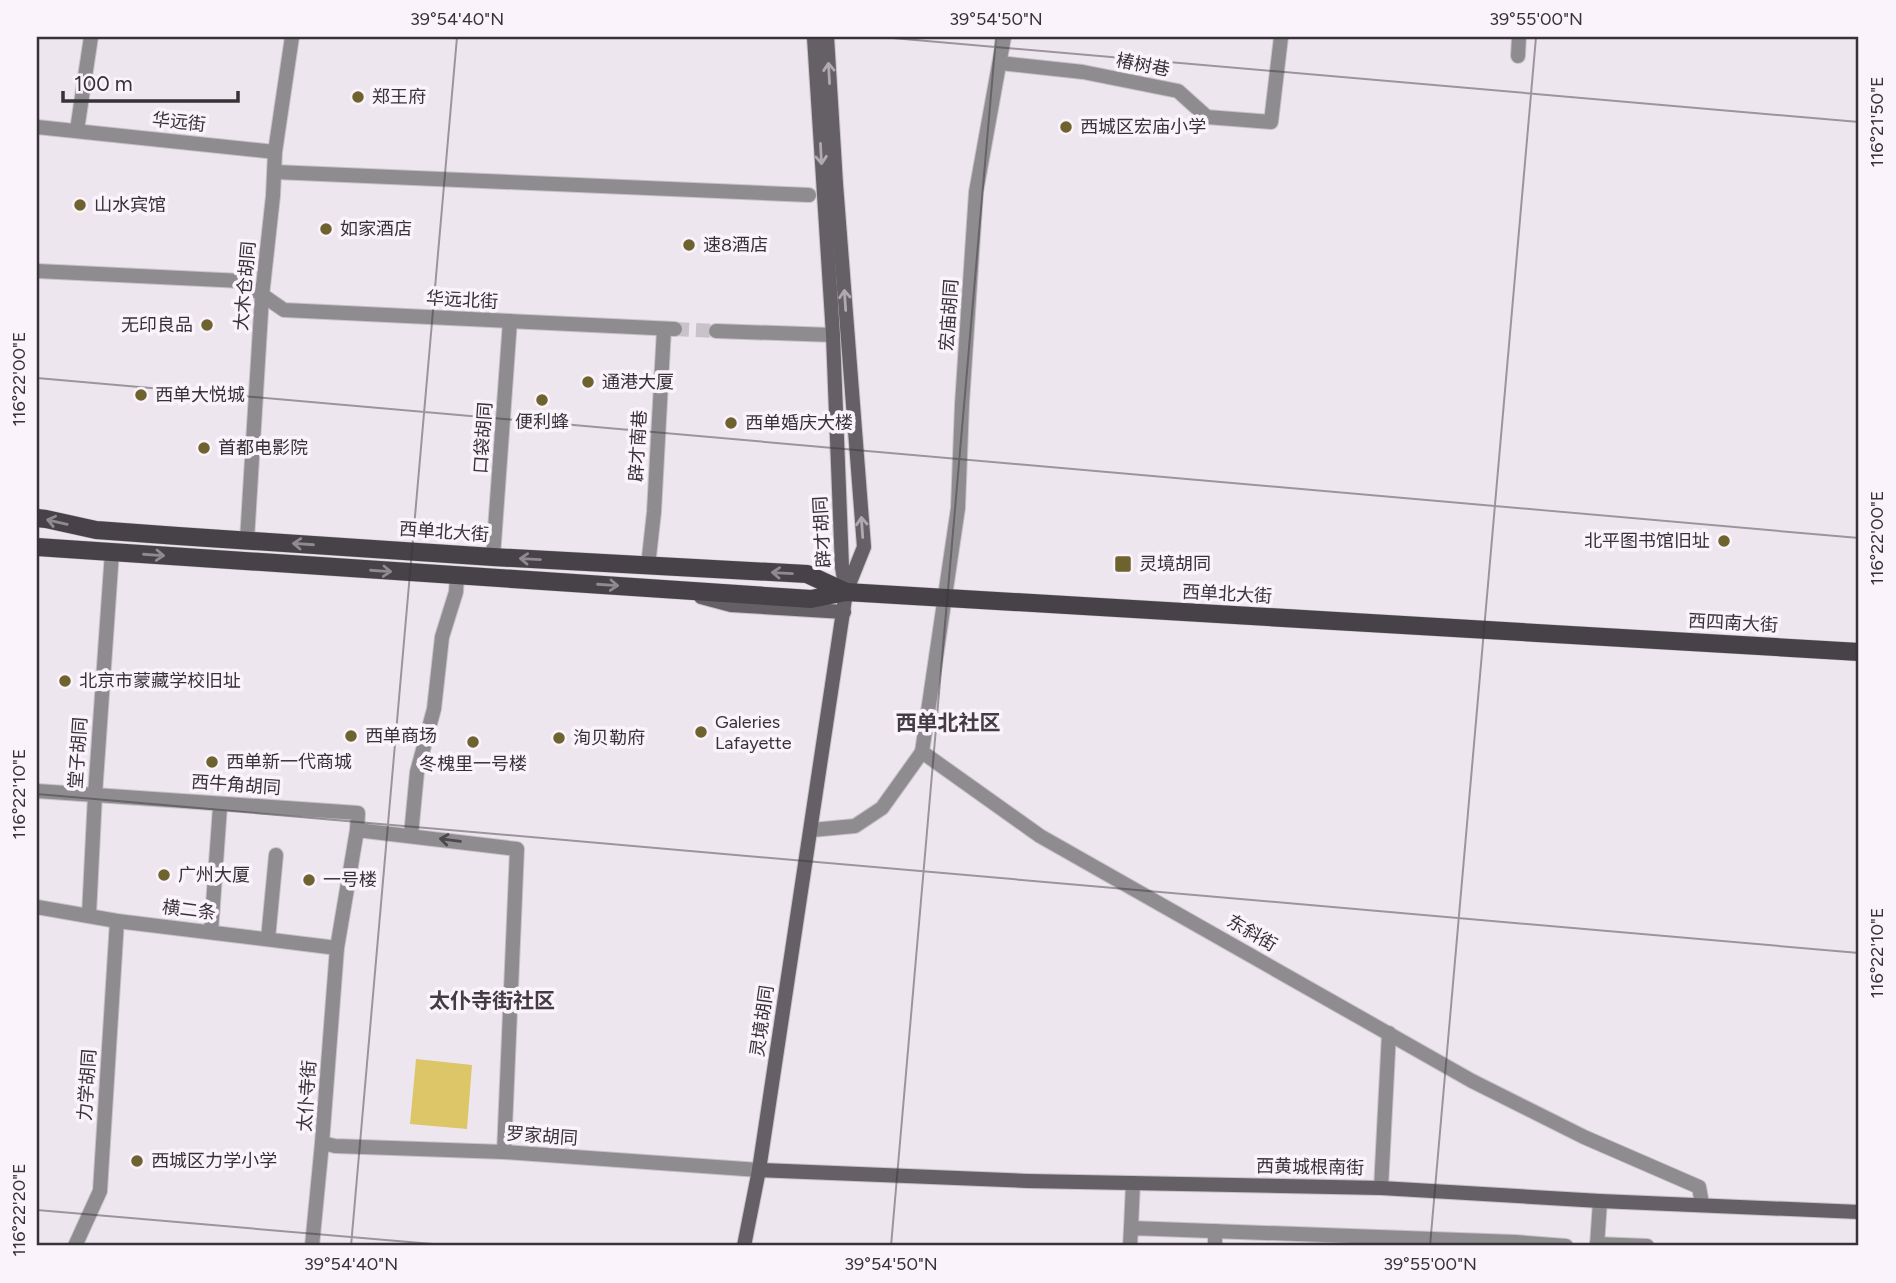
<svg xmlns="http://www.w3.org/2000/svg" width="1896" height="1283" font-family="Figtree,'Noto Sans SC',sans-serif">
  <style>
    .green { fill: #dcc668 }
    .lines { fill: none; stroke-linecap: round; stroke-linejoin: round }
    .minor-tunnel { stroke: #c9c2ca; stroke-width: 14; stroke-dasharray: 14 7; stroke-linecap: butt }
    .minor-casing { stroke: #c9c2ca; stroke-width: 16 }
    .tertiary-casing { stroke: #c9c2ca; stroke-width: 16 }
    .secondary-casing { stroke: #c9c2ca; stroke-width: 16 }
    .primary-casing { stroke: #c9c2ca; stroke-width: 19 }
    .minor { stroke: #8f8c90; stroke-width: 14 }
    .tertiary { stroke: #8f8c90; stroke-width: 14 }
    .secondary { stroke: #656065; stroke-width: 14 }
    .primary { stroke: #474248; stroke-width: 18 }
    .oneway { stroke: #b0aab0 }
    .oneway2 { stroke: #8f8990 }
    .oneway3 { stroke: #4c494c }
    .ticks { fill: none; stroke: #363336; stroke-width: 2; stroke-opacity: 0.45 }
    .poi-dot { fill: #6e622f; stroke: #fbf3fc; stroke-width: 2.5 }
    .labels { text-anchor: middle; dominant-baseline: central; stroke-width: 7; stroke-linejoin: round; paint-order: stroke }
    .street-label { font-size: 18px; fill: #363336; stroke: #fbf3fc }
    .poi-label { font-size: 18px; fill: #363336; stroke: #fbf3fc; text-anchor: start }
    .quarter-label { font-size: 21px; font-weight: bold; fill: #433c44; stroke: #fbf3fc }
    .neatline { fill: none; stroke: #363336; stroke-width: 2.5 }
    .ticks-label { font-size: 18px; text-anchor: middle; fill: #363336 }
  </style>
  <rect width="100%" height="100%" fill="#eee6ef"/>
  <!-- green -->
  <polygon class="green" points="416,1059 472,1065 467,1129 410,1124"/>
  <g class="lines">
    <!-- minor-tunnel -->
    <polyline class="minor-tunnel" points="675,329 716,331"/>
    <defs>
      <g id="minor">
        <polyline points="1004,37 976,192 962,404 958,508 922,752 1040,836 1472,1081 1584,1137 1699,1187 1702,1204"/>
        <polyline points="1518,56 1519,37"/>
        <polyline points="1000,63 1083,72 1178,91 1207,117 1271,122 1281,37"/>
        <polyline points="77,130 91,37"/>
        <polyline points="275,172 809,195"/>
        <polyline points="37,271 242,281 284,310 675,329"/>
        <polyline points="716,331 833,335"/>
        <polyline points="493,557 510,321"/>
        <polyline points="648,566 654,512 664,329"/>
        <polyline points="37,791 358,813 357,830"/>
        <polyline points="812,830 855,826 882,808 922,752"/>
        <polyline points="411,835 417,772 434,709 442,637 456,592 457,576"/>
        <polyline points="211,932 220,807"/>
        <polyline points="268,939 276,855"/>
        <polyline points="322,1143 335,1146 504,1152 759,1170"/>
        <polyline points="1381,1188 1389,1033"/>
        <polyline points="1131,1228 1133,1183"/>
        <polyline points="1597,1244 1647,1246"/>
        <polyline points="75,1246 100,1191 117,921"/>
        <polyline points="312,1246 322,1143 337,948 357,830 517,849 504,1152"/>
        <polyline points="1130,1246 1131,1228 1515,1242 1566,1246"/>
        <polyline points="1215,1246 1215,1231"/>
        <polyline points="1597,1246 1600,1201"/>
      </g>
      <g id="tertiary">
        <polyline points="37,127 275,152"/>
        <polyline points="247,540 262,296 273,196 275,152 292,37"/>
        <polyline points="37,907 117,921 337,948"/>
        <polyline points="89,915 95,795 112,552"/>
      </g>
      <g id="secondary">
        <polyline points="814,37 833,335 842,567 846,591"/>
        <polyline points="701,597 731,605 844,612"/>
        <polyline points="759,1170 1028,1181 1381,1188 1600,1201 1859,1212"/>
        <polyline points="744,1246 759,1170 846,592 864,547 836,184 827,37"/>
      </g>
      <g id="primary">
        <polyline points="37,518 46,519 96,530 178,536 493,557 807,574 846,592"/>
        <polyline points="37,547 811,599 846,592 1859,652"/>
      </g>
    </defs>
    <!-- minor casing -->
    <use href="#minor" class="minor-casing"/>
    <!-- tertiary casing -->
    <use href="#tertiary" class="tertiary-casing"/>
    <!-- secondary casing -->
    <use href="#secondary" class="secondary-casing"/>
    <!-- primary casing -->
    <use href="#primary" class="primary-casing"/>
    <!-- minor -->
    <use href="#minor" class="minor"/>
    <!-- tertiary -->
    <use href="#tertiary" class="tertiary"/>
    <!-- secondary -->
    <use href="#secondary" class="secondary"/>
    <!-- primary -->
    <use href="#primary" class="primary"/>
  </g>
  <!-- one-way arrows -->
  <defs><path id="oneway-shaft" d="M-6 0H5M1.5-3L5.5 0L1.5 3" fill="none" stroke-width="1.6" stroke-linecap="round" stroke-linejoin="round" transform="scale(1.75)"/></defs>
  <g class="oneway">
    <use href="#oneway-shaft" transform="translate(829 73) rotate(-93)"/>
    <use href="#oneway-shaft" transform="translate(821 154) rotate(87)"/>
    <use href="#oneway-shaft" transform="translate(845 300) rotate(-94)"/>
    <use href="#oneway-shaft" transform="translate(862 527) rotate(-94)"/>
  </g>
  <g class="oneway2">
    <use href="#oneway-shaft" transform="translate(57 522) rotate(-167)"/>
    <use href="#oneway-shaft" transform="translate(303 544) rotate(-176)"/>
    <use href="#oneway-shaft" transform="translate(154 555) rotate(4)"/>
    <use href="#oneway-shaft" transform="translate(530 559) rotate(-177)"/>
    <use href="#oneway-shaft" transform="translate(381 571) rotate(4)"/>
    <use href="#oneway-shaft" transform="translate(782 573) rotate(-177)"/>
    <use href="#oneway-shaft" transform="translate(608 585) rotate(4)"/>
  </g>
  <use class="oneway3" href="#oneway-shaft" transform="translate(450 840) rotate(-173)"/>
  <!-- ticks -->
  <path class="ticks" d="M881,37L1859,122M37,378L1859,538M37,794L1859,953M37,1210L456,1246M351,1246L457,37M891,1246L996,37M1430,1246L1536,37"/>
  <!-- markers -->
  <g class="poi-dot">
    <circle cx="358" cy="97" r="7"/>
    <circle cx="1066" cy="127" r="7"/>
    <circle cx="80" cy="205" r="7"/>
    <circle cx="326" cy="229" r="7"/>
    <circle cx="689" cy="245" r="7"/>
    <circle cx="207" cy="325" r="7"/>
    <circle cx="588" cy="382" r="7"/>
    <circle cx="141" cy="395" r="7"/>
    <circle cx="542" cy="400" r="7"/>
    <circle cx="731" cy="423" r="7"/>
    <circle cx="204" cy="448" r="7"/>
    <circle cx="1724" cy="541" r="7"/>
    <rect x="1114" y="555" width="18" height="18" rx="3.5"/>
    <circle cx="65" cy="681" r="7"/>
    <circle cx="701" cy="732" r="7"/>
    <circle cx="351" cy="736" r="7"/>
    <circle cx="559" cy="738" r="7"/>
    <circle cx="473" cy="742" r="7"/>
    <circle cx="212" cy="762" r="7"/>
    <circle cx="164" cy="875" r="7"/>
    <circle cx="309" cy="880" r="7"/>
    <circle cx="137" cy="1161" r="7"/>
  </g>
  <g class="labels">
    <!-- street labels -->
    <g class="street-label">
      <text transform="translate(1143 65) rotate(11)">椿树巷</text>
      <text transform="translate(179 122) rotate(6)">华远街</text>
      <text transform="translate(245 286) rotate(-85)">大木仓胡同</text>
      <text transform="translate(462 300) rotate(3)">华远北街</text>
      <text transform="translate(949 315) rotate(-86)">宏庙胡同</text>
      <text transform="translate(483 438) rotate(-86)">口袋胡同</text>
      <text transform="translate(638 446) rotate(-87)">辟才南巷</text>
      <text transform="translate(444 532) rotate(4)">西单北大街</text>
      <text transform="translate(822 532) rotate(-93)">辟才胡同</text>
      <text transform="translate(1227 594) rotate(3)">西单北大街</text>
      <text transform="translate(1733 623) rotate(3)">西四南大街</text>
      <text transform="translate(78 753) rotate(-86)">堂子胡同</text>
      <text transform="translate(236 785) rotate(4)">西牛角胡同</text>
      <text transform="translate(189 910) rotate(7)">横二条</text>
      <text transform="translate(1252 933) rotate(30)">东斜街</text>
      <text transform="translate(762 1021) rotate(-82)">灵境胡同</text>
      <text transform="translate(87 1085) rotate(-86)">力学胡同</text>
      <text transform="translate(307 1096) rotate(-86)">太仆寺街</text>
      <text transform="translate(542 1136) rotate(4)">罗家胡同</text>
      <text transform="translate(1310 1167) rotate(1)">西黄城根南街</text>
    </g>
    <!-- poi labels -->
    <g class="poi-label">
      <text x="372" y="97">郑王府</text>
      <text x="1080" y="127">西城区宏庙小学</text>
      <text x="94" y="205">山水宾馆</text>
      <text x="340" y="229">如家酒店</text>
      <text x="703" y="245">速8酒店</text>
      <text x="193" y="325" text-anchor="end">无印良品</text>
      <text x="602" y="382">通港大厦</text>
      <text x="155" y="395">西单大悦城</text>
      <text x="542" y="422" text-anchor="middle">便利蜂</text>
      <text x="745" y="423">西单婚庆大楼</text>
      <text x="218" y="448">首都电影院</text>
      <text x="1710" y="541" text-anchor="end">北平图书馆旧址</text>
      <text x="1139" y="564">灵境胡同</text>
      <text x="79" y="681">北京市蒙藏学校旧址</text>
      <text x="715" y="722">Galeries<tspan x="715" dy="21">Lafayette</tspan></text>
      <text x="365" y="736">西单商场</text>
      <text x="573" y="738">洵贝勒府</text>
      <text x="226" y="762">西单新一代商城</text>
      <text x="473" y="764" text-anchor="middle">冬槐里一号楼</text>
      <text x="178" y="875">广州大厦</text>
      <text x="323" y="880">一号楼</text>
      <text x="151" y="1161">西城区力学小学</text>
    </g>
    <!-- quarter labels -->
    <g class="quarter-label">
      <text x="948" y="722">西单北社区</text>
      <text x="492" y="1000">太仆寺街社区</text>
    </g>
  </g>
  <!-- border -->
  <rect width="1896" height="1283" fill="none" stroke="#fbf3fc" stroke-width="77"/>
  <!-- scale -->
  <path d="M63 91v10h175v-10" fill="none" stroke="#363336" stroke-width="3.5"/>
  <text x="74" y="91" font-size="21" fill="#363336" stroke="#fbf3fc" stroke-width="5" paint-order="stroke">100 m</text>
  <rect x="38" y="38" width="1819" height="1206" class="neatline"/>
  <g class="ticks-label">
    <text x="457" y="25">39°54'40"N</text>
    <text x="996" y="25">39°54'50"N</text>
    <text x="1536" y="25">39°55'00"N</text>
    <text transform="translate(1877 122) rotate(-90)" y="6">116°21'50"E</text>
    <text transform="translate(19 379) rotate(-90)" y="6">116°22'00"E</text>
    <text transform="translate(1877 538) rotate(-90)" y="6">116°22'00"E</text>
    <text transform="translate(19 794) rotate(-90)" y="6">116°22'10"E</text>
    <text transform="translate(1877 953) rotate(-90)" y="6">116°22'10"E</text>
    <text transform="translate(19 1210) rotate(-90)" y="6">116°22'20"E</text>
    <text x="351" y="1270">39°54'40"N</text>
    <text x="891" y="1270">39°54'50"N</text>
    <text x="1430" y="1270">39°55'00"N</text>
  </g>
</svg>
